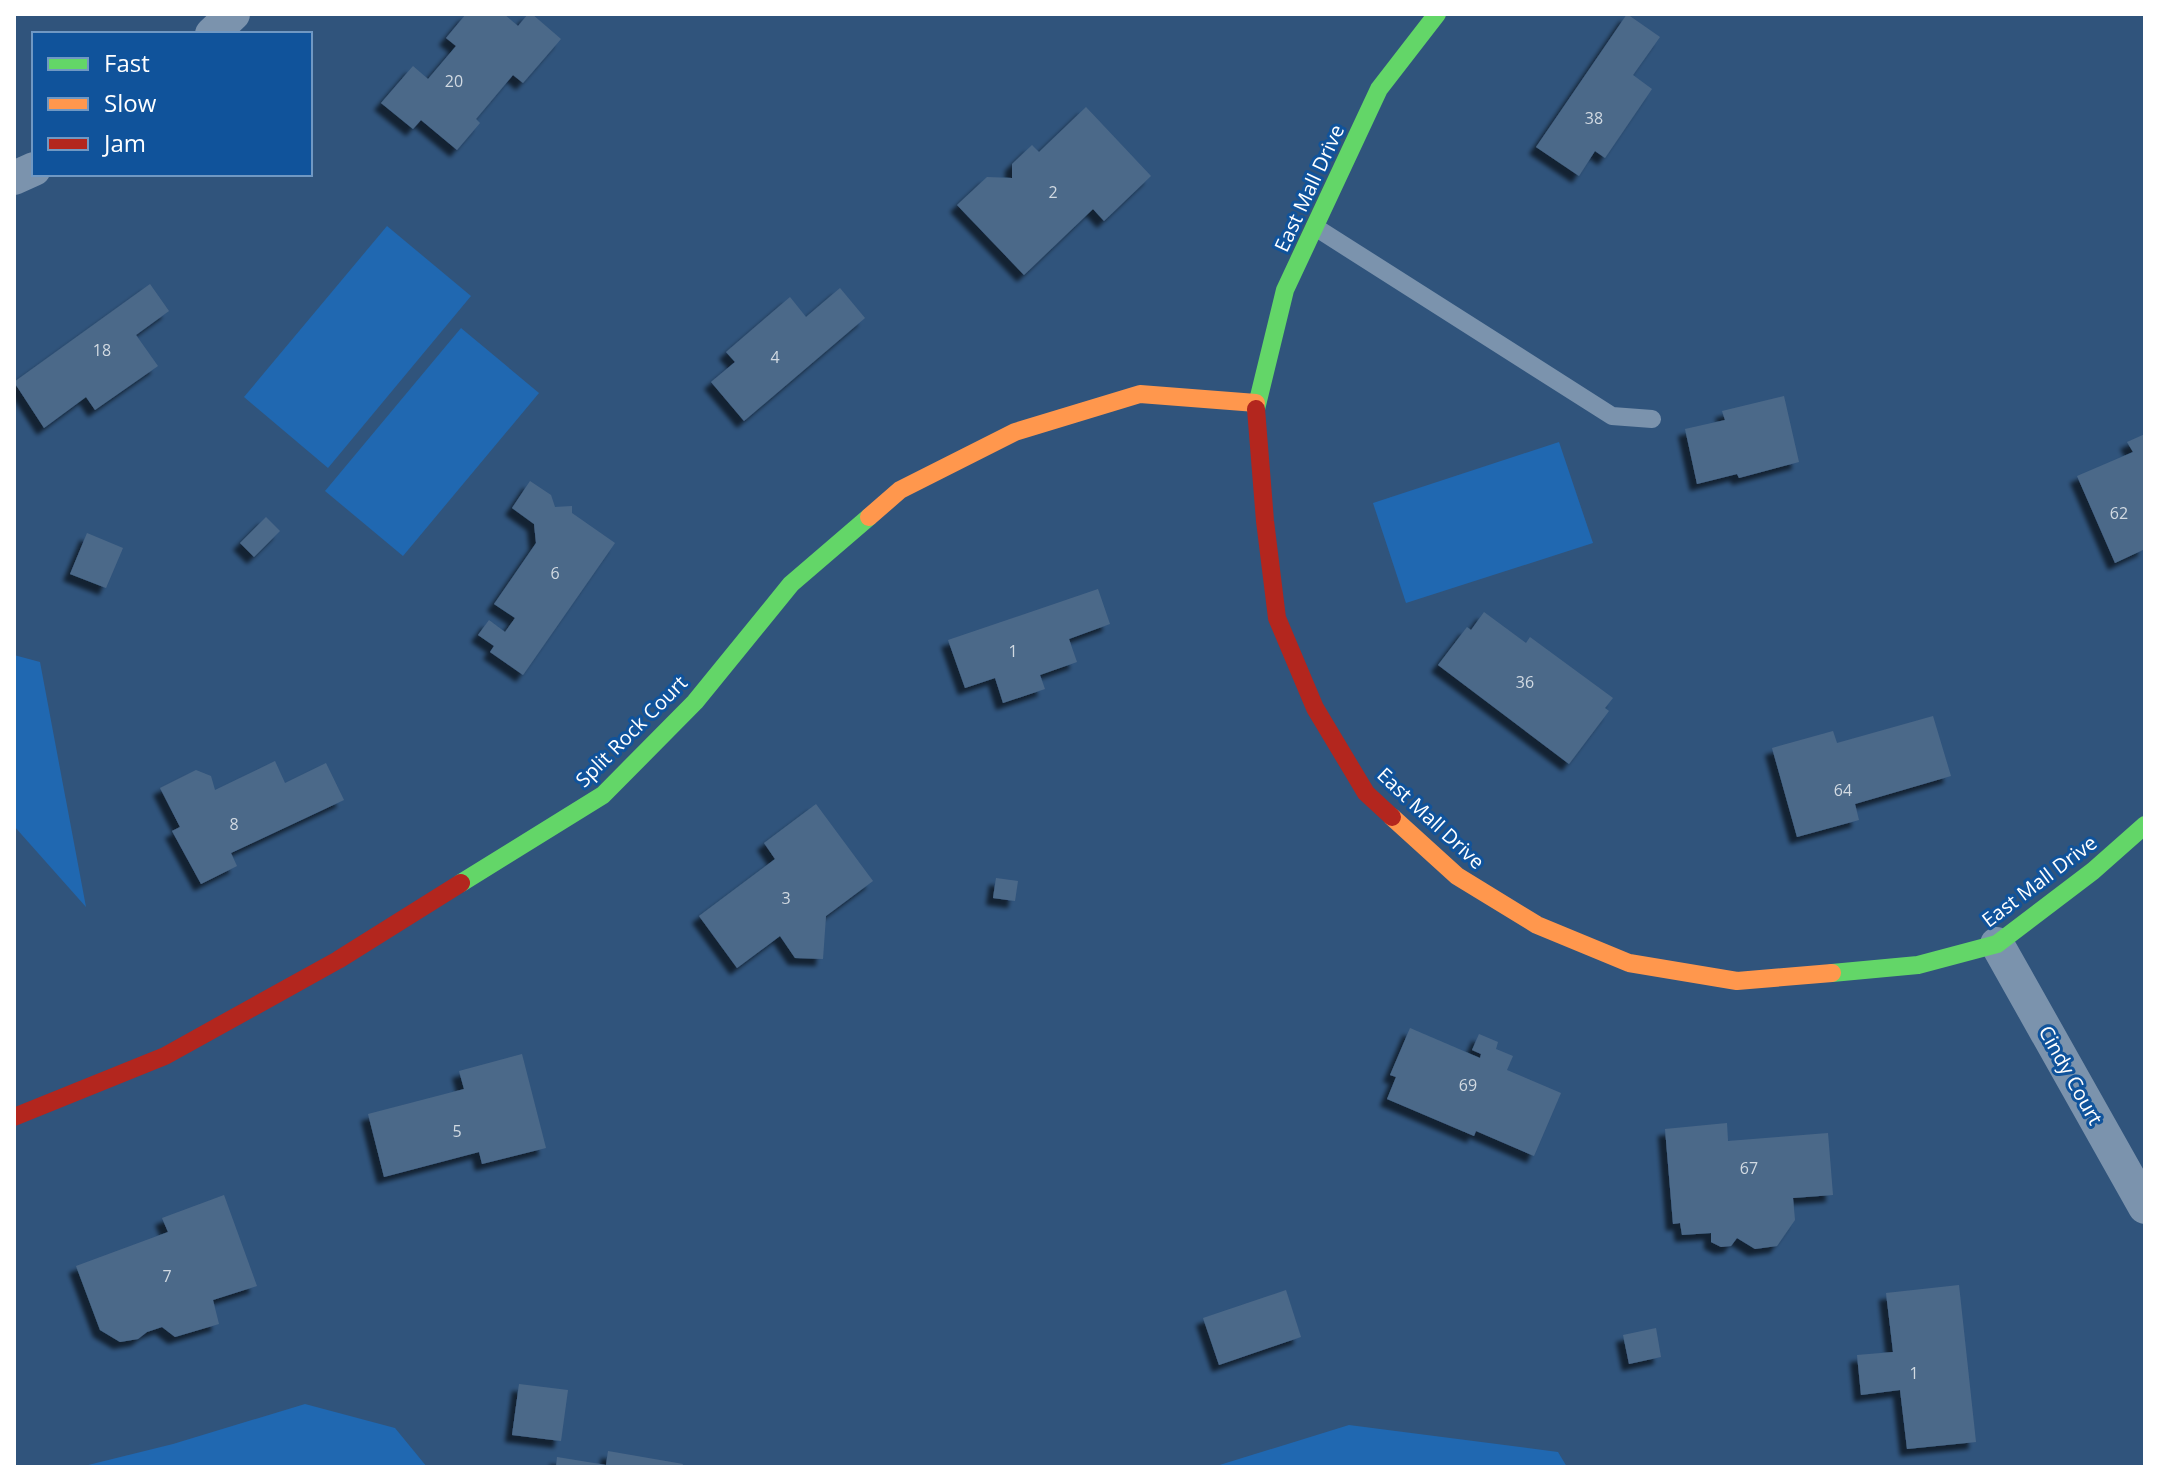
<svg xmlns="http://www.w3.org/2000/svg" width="2159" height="1481" font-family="'Open Sans',sans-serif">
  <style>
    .green { fill: #2068b1 }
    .building { fill: #4c6989; filter: url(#shadow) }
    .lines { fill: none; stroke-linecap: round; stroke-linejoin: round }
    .lane { stroke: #7b93ad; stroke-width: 18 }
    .street { stroke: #7b93ad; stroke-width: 34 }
    .fast { stroke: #63d668; stroke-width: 18 }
    .slow { stroke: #ff974d; stroke-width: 18 }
    .jam { stroke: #b3261e; stroke-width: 18 }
    .labels { text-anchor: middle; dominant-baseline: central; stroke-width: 6; stroke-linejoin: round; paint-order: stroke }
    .number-label { font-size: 16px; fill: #d2dae2 }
    .street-label { font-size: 20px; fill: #fff; stroke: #10539b }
  </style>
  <defs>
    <filter id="shadow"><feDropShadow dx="-7" dy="7" stdDeviation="2" flood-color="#0009"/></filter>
  </defs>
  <rect width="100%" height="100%" fill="#30547c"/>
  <!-- green -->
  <g class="green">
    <polygon points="387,226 471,296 328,468 244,397"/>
    <polygon points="461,328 539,393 403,556 325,491"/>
    <polygon points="1559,442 1593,543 1406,603 1373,503"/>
    <polygon points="14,655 40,662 86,907 14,826"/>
    <polygon points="305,1404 395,1428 427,1467 80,1467 173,1444"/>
    <polygon points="1349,1425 1558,1452 1567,1467 1213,1467"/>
  </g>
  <!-- building -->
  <g class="building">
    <polygon points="466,14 504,14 518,26 528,14 532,14 561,39 523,83 513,75 476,119 480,123 457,150 421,120 413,129 381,103 413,66 428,79 456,46 446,38"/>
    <polygon points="1627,14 1660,37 1633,75 1652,89 1605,158 1595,151 1579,176 1536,147"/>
    <polygon points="1086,107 1151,176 1104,221 1093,209 1024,275 957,205 987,177 1012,178 1012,164 1032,145 1039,152"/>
    <polygon points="150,284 169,311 136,335 158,366 95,410 86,397 44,428 14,382"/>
    <polygon points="840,288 865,318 744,421 711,382 735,362 726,352 790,297 806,317"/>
    <polygon points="1784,396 1799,462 1739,478 1737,474 1697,484 1685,429 1725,420 1722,411"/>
    <polygon points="2145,434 2145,549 2115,563 2077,476 2133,452 2127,442"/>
    <polygon points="530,481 551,495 555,507 572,506 572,513 615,543 523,675 490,652 494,646 478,635 489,620 505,632 515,618 494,604 536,543 534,524 512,508"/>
    <polygon points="266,517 280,531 254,557 240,543"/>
    <polygon points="87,533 123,548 106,588 70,574"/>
    <polygon points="1098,589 1110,624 1069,639 1077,662 1040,675 1045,689 1003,703 995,678 965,688 948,640"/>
    <polygon points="1484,612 1526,643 1530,637 1613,698 1605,708 1609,711 1569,764 1438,665 1467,627 1471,630"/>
    <polygon points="1933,716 1951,776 1855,804 1859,820 1797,837 1772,748 1833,731 1837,743"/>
    <polygon points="275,761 285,783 326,763 344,800 231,853 237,866 201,884 172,831 180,827 160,788 196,770 211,776 215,790"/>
    <polygon points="816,804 873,881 826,916 823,959 795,958 780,936 737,968 699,916 775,859 764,843"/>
    <polygon points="996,878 1018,881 1015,901 993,898"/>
    <polygon points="1410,1028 1480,1058 1481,1054 1472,1050 1479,1034 1498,1042 1496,1049 1513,1056 1507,1070 1561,1093 1534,1156 1476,1131 1474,1136 1387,1099 1396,1077 1390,1075"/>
    <polygon points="522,1054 546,1148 482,1164 479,1152 384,1177 368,1114 464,1089 459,1071"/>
    <polygon points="1727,1123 1728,1141 1828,1133 1833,1195 1793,1198 1795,1220 1777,1246 1755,1249 1737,1238 1731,1246 1721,1247 1711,1242 1711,1233 1682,1235 1680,1223 1673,1224 1665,1129"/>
    <polygon points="224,1195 257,1286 213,1300 219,1324 175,1337 162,1327 147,1332 138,1339 120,1342 100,1330 76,1266 168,1232 162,1218"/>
    <polygon points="1959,1285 1976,1442 1907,1449 1900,1390 1861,1395 1857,1355 1893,1352 1886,1293"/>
    <polygon points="1286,1290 1301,1337 1219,1365 1203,1318"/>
    <polygon points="1656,1328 1661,1357 1629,1364 1623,1335"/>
    <polygon points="519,1384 568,1390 561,1441 512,1435"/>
    <polygon points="608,1451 683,1464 682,1467 556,1467 557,1457 606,1465"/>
  </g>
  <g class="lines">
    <!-- lane -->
    <polyline class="lane" points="1315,227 1612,416 1652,419"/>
    <!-- street -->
    <g class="street">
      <polyline points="212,34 233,14"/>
      <polyline points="14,178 34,169"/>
      <polyline points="1997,944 2145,1207"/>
    </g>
    <!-- fast -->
    <g class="fast">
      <polyline points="1256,409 1285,290 1379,89 1437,14"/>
      <polyline points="461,883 603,795 695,702 791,584 869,517"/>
      <polyline points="1832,973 1918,965 1997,944 2093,871 2145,825"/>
    </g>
    <!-- slow -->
    <g class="slow">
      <polyline points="869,517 900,490 1015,432 1140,394 1256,403"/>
      <polyline points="1392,817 1457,876 1537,925 1629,963 1737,981 1832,973"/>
    </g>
    <!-- jam -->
    <g class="jam">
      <polyline points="1256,409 1265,521 1277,618 1315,708 1366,793 1392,817"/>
      <polyline points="14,1117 165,1056 338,960 461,883"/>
    </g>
  </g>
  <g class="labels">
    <!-- number labels -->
    <g class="number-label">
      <text x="454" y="81">20</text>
      <text x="1594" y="118">38</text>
      <text x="1053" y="192">2</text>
      <text x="102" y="350">18</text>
      <text x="775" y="357">4</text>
      <text x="2119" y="513">62</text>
      <text x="555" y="573">6</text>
      <text x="1013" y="651">1</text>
      <text x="1525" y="682">36</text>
      <text x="1843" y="790">64</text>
      <text x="234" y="824">8</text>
      <text x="786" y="898">3</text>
      <text x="1468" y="1085">69</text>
      <text x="457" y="1131">5</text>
      <text x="1749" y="1168">67</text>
      <text x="167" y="1276">7</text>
      <text x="1914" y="1373">1</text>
    </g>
    <!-- street labels -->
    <g class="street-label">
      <text transform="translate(1309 188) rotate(-65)">East Mall Drive</text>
      <text transform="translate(631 731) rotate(-45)">Split Rock Court</text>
      <text transform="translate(1431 818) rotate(43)">East Mall Drive</text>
      <text transform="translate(2039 881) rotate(-37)">East Mall Drive</text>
      <text transform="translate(2071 1075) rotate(61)">Cindy Court</text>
    </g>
  </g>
  <!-- border -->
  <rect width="2159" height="1481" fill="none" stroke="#ffffff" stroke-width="32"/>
  <!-- legend -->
  <rect x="32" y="32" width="280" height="144" fill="#10539b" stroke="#7098c3" stroke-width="2"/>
  <rect x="48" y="58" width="40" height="12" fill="#63d668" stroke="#7098c3" stroke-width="2"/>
  <text x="104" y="72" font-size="24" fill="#ffffff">Fast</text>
  <rect x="48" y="98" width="40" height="12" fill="#ff974d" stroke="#7098c3" stroke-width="2"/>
  <text x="104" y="112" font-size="24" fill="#ffffff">Slow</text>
  <rect x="48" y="138" width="40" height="12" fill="#b3261e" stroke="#7098c3" stroke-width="2"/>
  <text x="104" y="152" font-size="24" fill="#ffffff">Jam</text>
</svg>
